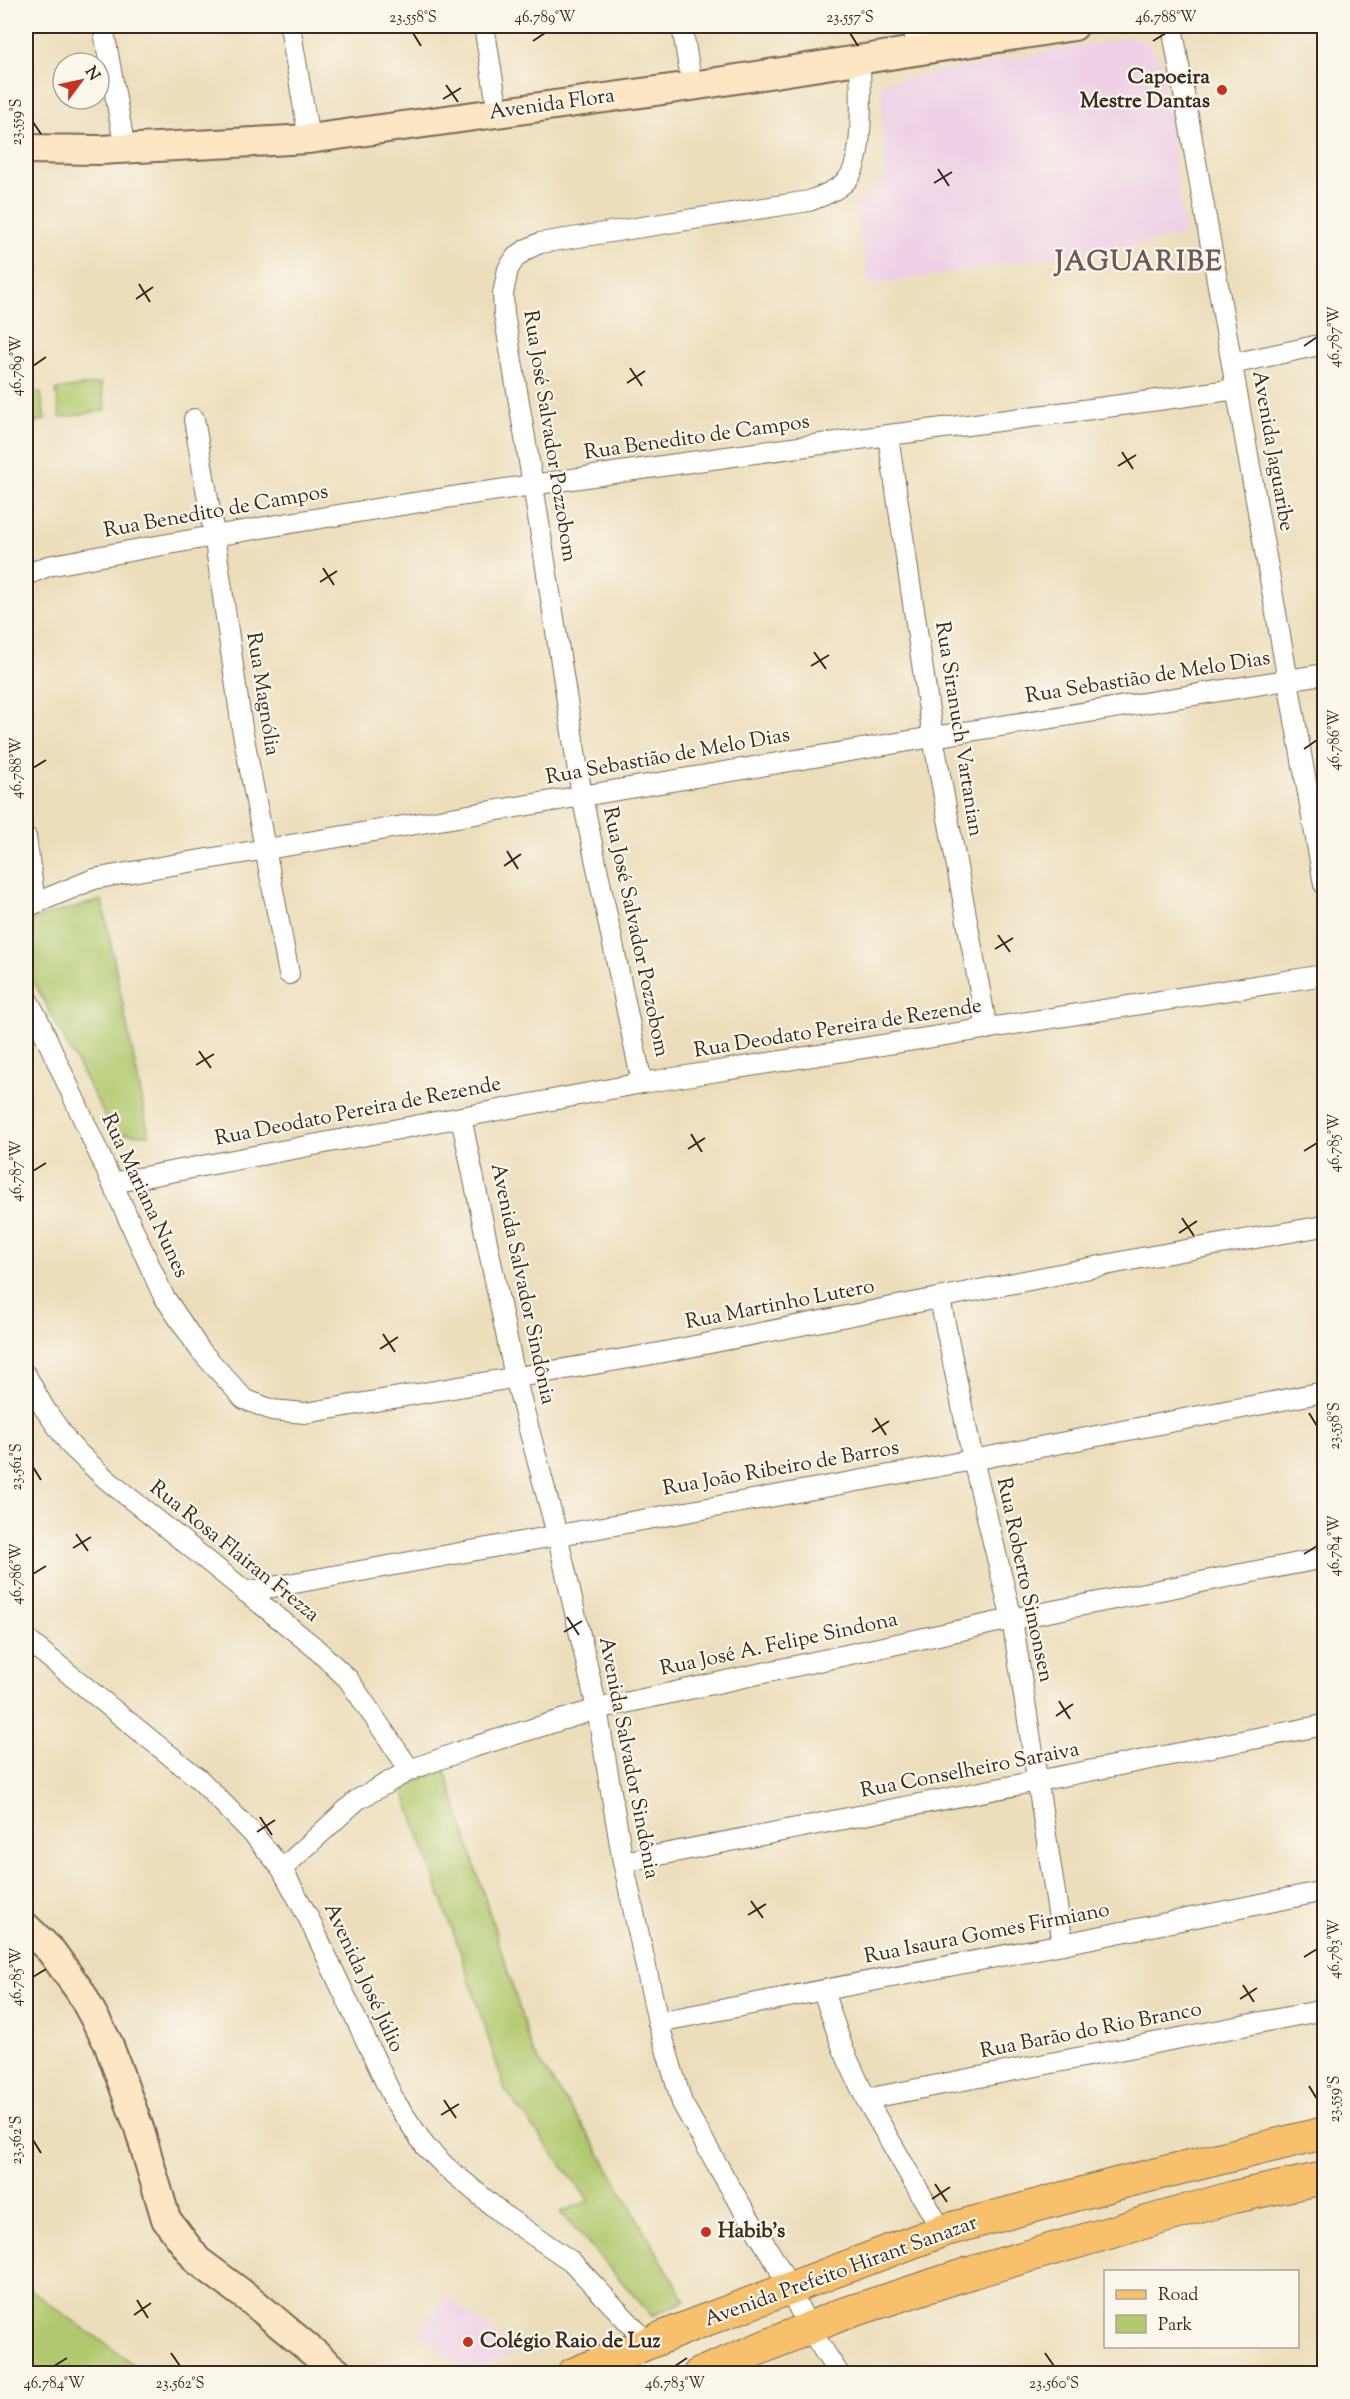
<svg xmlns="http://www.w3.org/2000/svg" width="1350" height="2399" font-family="'Sorts Mill Goudy',serif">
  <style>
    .built { fill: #efd0e6 }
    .green { fill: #b1c96e; stroke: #767a46; stroke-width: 1.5 }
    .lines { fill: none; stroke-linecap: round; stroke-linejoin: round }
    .street-casing { stroke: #796955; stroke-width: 22 }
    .secondary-casing { stroke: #796955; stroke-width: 32 }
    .primary-casing { stroke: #796955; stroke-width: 34 }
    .street { stroke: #fff; stroke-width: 20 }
    .secondary { stroke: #fce6c4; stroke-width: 28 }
    .primary { stroke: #f7c06c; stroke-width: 32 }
    .ticks { fill: none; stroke: #3b2a1e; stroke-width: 2 }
    .poi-dot { fill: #c8321e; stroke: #fbf7ec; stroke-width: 2 }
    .labels { text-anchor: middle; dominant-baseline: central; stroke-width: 4.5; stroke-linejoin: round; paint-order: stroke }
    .poi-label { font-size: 21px; font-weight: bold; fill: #3b2a1e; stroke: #fbf7ec; text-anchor: start }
    .street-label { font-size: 21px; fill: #3b2a1e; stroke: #fbf7ec }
    .district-label { font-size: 27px; font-weight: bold; letter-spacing: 1.5px; fill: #72575a; stroke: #fbf7ec }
    .neatline { fill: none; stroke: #3b2a1e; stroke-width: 2 }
    .ticks-label { font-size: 15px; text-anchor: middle; fill: #3b2a1e }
  </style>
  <rect width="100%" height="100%" fill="#fbf7ec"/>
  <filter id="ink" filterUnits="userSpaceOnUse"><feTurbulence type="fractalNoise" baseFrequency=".0167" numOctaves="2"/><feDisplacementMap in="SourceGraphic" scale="12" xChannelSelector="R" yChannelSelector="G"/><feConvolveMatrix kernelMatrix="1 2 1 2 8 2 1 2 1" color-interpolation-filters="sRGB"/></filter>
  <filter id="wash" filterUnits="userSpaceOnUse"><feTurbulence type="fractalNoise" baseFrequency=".008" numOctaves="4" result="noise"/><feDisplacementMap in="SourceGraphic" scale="24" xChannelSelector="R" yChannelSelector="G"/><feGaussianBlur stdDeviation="1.35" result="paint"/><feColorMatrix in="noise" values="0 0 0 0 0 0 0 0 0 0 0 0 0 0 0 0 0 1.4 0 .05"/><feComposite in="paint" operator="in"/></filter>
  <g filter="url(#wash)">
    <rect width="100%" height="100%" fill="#ecdebb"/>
    <!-- built -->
    <g class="built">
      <polygon points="1132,36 1149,44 1161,63 1185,236 869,286 855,205 885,178 880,83"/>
      <polygon points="447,2297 519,2352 469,2373 417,2333"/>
    </g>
    <!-- green -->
    <g class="green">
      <polygon points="101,383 106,410 60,418 56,390"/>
      <polygon points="41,392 45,420 26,423 26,394"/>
      <polygon points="102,900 149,1135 114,1133 26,967 26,921"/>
      <polygon points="444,1767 533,2052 593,2142 685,2301 652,2316 560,2212 589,2201 505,2090 462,1957 403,1789"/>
      <polygon points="26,2287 146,2373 26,2373"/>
    </g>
  </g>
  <g filter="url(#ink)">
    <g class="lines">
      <defs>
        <g id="street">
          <polyline points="103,26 125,149"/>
          <polyline points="290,26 309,139"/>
          <polyline points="484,26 498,112"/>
          <polyline points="682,26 692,86"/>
          <polyline points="913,26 918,50"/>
          <polyline points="1172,26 1324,884"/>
          <polyline points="1232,364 1324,344"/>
          <polyline points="194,419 214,534 242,728 289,974"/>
          <polyline points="888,436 933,737 987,1029"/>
          <path d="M26,575L48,566C326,513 608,472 889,435C1005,420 1121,406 1236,389"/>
          <polyline points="26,837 35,903"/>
          <polyline points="26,907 94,879 154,868 933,737 1324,674"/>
          <polyline points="26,997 37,1017 163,1295 200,1350 244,1399 272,1410 305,1413 659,1353 1141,1258 1324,1226"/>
          <path d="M642,1083L582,796L533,485L504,314L503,294L508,269L516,257L527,249L540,243L809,201C822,196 836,191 846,181C866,161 860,89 860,61"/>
          <polyline points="461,1117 515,1377 557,1534 597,1709 623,1862 658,2022 682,2103 727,2182 778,2266 809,2328 839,2374"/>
          <polyline points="112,1183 642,1083 1324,975"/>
          <polyline points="940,1299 973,1460 1012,1619 1063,1944"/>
          <polyline points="26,1375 44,1408 71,1446 106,1479 313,1646 348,1679 410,1770"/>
          <polyline points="245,1592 973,1460 1324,1392"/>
          <polyline points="26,1639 199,1779 255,1836 282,1869 309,1919 394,2100 425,2146 446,2167 505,2216 571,2261 649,2344"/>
          <polyline points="623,1862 1324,1725"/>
          <polyline points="282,1869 357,1800 410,1770 470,1748 597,1709 1012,1619 1324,1558"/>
          <polyline points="823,1991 843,2049 866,2099 942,2231"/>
          <polyline points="658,2022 1063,1944 1324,1891"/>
          <polyline points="866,2099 1324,2010"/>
        </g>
        <g id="secondary">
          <polyline points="26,149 99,150 309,139 692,86 1074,26"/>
          <polyline points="26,1927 51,1951 80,1991 108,2043 139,2128 166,2219 197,2260 252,2301 339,2374"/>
        </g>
        <g id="primary">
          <polyline points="573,2374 695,2324 942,2231 1120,2183 1324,2133"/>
          <polyline points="699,2374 840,2315 973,2272 1234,2197 1324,2178"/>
        </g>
      </defs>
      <!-- street casing -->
      <use href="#street" class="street-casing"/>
      <!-- secondary casing -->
      <use href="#secondary" class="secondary-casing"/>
      <!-- primary casing -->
      <use href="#primary" class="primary-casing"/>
      <!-- street -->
      <use href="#street" class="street"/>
      <!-- secondary -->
      <use href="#secondary" class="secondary"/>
      <!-- primary -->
      <use href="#primary" class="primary"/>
    </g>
  </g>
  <!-- ticks -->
  <path class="ticks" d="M413,33L421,46M850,33L858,46M533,41L545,33M1153,41L1166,33M446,85L458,102M443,99L461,88M33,122L41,134M938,169L949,186M934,183L952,172M139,284L150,302M136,299L153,287M1304,346L1317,337M33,366L46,357M630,368L642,386M627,383L645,371M1122,452L1133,469M1118,466L1136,455M323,568L334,585M320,582L337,571M814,652L826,669M811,666L829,655M1304,749L1317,740M33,768L46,760M507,851L518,869M504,866L521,854M998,935L1010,952M995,949L1013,938M199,1051L211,1068M196,1065L214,1054M691,1134L702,1152M688,1149L705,1138M1304,1151L1317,1143M33,1171L46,1163M1182,1218L1194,1236M1179,1233L1197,1221M383,1334L395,1352M380,1349L398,1337M1309,1413L1317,1426M875,1418L886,1435M872,1432L889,1421M33,1467L41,1480M76,1534L88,1551M73,1548L91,1537M1304,1554L1317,1546M33,1574L46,1566M567,1617L579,1635M564,1632L582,1621M1059,1701L1070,1719M1056,1716L1073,1704M260,1817L272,1835M257,1832L275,1820M751,1901L763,1918M748,1915L766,1904M1304,1957L1317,1949M33,1977L46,1969M1243,1985L1254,2002M1240,1999L1257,1988M1309,2086L1317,2099M444,2100L456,2118M441,2115L459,2104M33,2140L41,2153M935,2184L947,2202M932,2199L950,2187M137,2300L148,2318M134,2315L151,2303M171,2353L180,2366M1045,2353L1054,2366M54,2366L67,2358M675,2366L687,2358"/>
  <!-- markers -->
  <g class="poi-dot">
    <circle cx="1222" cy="90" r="6"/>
    <circle cx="706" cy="2232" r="6"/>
    <circle cx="468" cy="2342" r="6"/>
  </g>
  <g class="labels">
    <!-- poi labels -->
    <g class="poi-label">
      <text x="1210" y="78" text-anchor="end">Capoeira<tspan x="1210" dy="24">Mestre Dantas</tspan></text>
      <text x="718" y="2232">Habib's</text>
      <text x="480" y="2342">Colégio Raio de Luz</text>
    </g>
    <!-- street labels -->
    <g class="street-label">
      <text transform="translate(552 105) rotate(-8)">Avenida Flora</text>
      <text transform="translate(549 436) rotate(81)">Rua José Salvador Pozzobom</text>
      <text transform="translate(697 438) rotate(-8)">Rua Benedito de Campos</text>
      <text transform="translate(1272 451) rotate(80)">Avenida Jaguaribe</text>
      <text transform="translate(216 512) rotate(-10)">Rua Benedito de Campos</text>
      <text transform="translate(1148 678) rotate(-9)">Rua Sebastião de Melo Dias</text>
      <text transform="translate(262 694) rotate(81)">Rua Magnólia</text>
      <text transform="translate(958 729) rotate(81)">Rua Siranuch Vartanian</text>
      <text transform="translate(668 757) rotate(-10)">Rua Sebastião de Melo Dias</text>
      <text transform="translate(635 932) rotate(78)">Rua José Salvador Pozzobom</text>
      <text transform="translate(838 1029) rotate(-9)">Rua Deodato Pereira de Rezende</text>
      <text transform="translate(358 1112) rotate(-11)">Rua Deodato Pereira de Rezende</text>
      <text transform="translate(144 1196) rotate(65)">Rua Mariana Nunes</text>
      <text transform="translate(522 1284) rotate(78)">Avenida Salvador Sindônia</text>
      <text transform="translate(780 1305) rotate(-11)">Rua Martinho Lutero</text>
      <text transform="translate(781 1469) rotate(-10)">Rua João Ribeiro de Barros</text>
      <text transform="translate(234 1552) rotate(39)">Rua Rosa Flairan Frezza</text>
      <text transform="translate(1024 1580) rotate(78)">Rua Roberto Simonsen</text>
      <text transform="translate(779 1645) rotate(-12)">Rua José A. Felipe Sindona</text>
      <text transform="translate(628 1758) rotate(79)">Avenida Salvador Sindônia</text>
      <text transform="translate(970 1771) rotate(-11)">Rua Conselheiro Saraiva</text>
      <text transform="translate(987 1934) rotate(-11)">Rua Isaura Gomes Firmiano</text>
      <text transform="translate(363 1978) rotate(65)">Avenida José Júlio</text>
      <text transform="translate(1091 2031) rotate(-11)">Rua Barão do Rio Branco</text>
      <text transform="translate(841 2272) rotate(-20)">Avenida Prefeito Hirant Sanazar</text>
    </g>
    <!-- district labels -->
    <g class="district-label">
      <text x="1139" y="263">JAGUARIBE</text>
    </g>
  </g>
  <!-- margin -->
  <rect width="1350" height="2399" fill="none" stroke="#fbf7ec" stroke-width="66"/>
  <!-- legend -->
  <rect x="1104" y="2270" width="195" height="78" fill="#fbf7ec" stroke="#aea59a" stroke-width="1.5"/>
  <rect x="1116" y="2290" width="30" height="9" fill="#f7c06c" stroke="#aea59a" stroke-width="1.5"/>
  <text x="1158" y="2300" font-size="18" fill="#3b2a1e">Road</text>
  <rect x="1116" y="2315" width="30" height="18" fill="#b1c96e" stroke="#aea59a" stroke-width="1.5"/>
  <text x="1158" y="2330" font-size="18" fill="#3b2a1e">Park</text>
  <!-- north arrow -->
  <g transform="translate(81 81) rotate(57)"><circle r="28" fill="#fbf7ec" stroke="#aea59a" stroke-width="1.5"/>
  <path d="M0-4.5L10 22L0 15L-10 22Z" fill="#c8321e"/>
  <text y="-9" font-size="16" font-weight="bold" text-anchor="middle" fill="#3b2a1e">N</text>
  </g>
  <rect x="33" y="33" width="1284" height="2333" class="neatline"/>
  <g class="ticks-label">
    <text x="413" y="22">23.558°S</text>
    <text x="545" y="22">46.789°W</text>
    <text x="850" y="22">23.557°S</text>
    <text x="1166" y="22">46.788°W</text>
    <text transform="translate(16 122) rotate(-90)" y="5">23.559°S</text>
    <text transform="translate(1334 337) rotate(-90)" y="5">46.787°W</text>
    <text transform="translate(16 366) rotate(-90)" y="5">46.789°W</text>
    <text transform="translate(1334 740) rotate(-90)" y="5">46.786°W</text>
    <text transform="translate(16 768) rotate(-90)" y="5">46.788°W</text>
    <text transform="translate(1334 1143) rotate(-90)" y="5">46.785°W</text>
    <text transform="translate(16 1171) rotate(-90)" y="5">46.787°W</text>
    <text transform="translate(1334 1426) rotate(-90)" y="5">23.558°S</text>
    <text transform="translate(16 1467) rotate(-90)" y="5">23.561°S</text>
    <text transform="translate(1334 1546) rotate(-90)" y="5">46.784°W</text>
    <text transform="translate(16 1574) rotate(-90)" y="5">46.786°W</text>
    <text transform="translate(1334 1949) rotate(-90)" y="5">46.783°W</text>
    <text transform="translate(16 1977) rotate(-90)" y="5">46.785°W</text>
    <text transform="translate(1334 2099) rotate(-90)" y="5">23.559°S</text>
    <text transform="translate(16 2140) rotate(-90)" y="5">23.562°S</text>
    <text x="54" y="2388">46.784°W</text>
    <text x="180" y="2388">23.562°S</text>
    <text x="675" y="2388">46.783°W</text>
    <text x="1054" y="2388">23.560°S</text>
  </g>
</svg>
